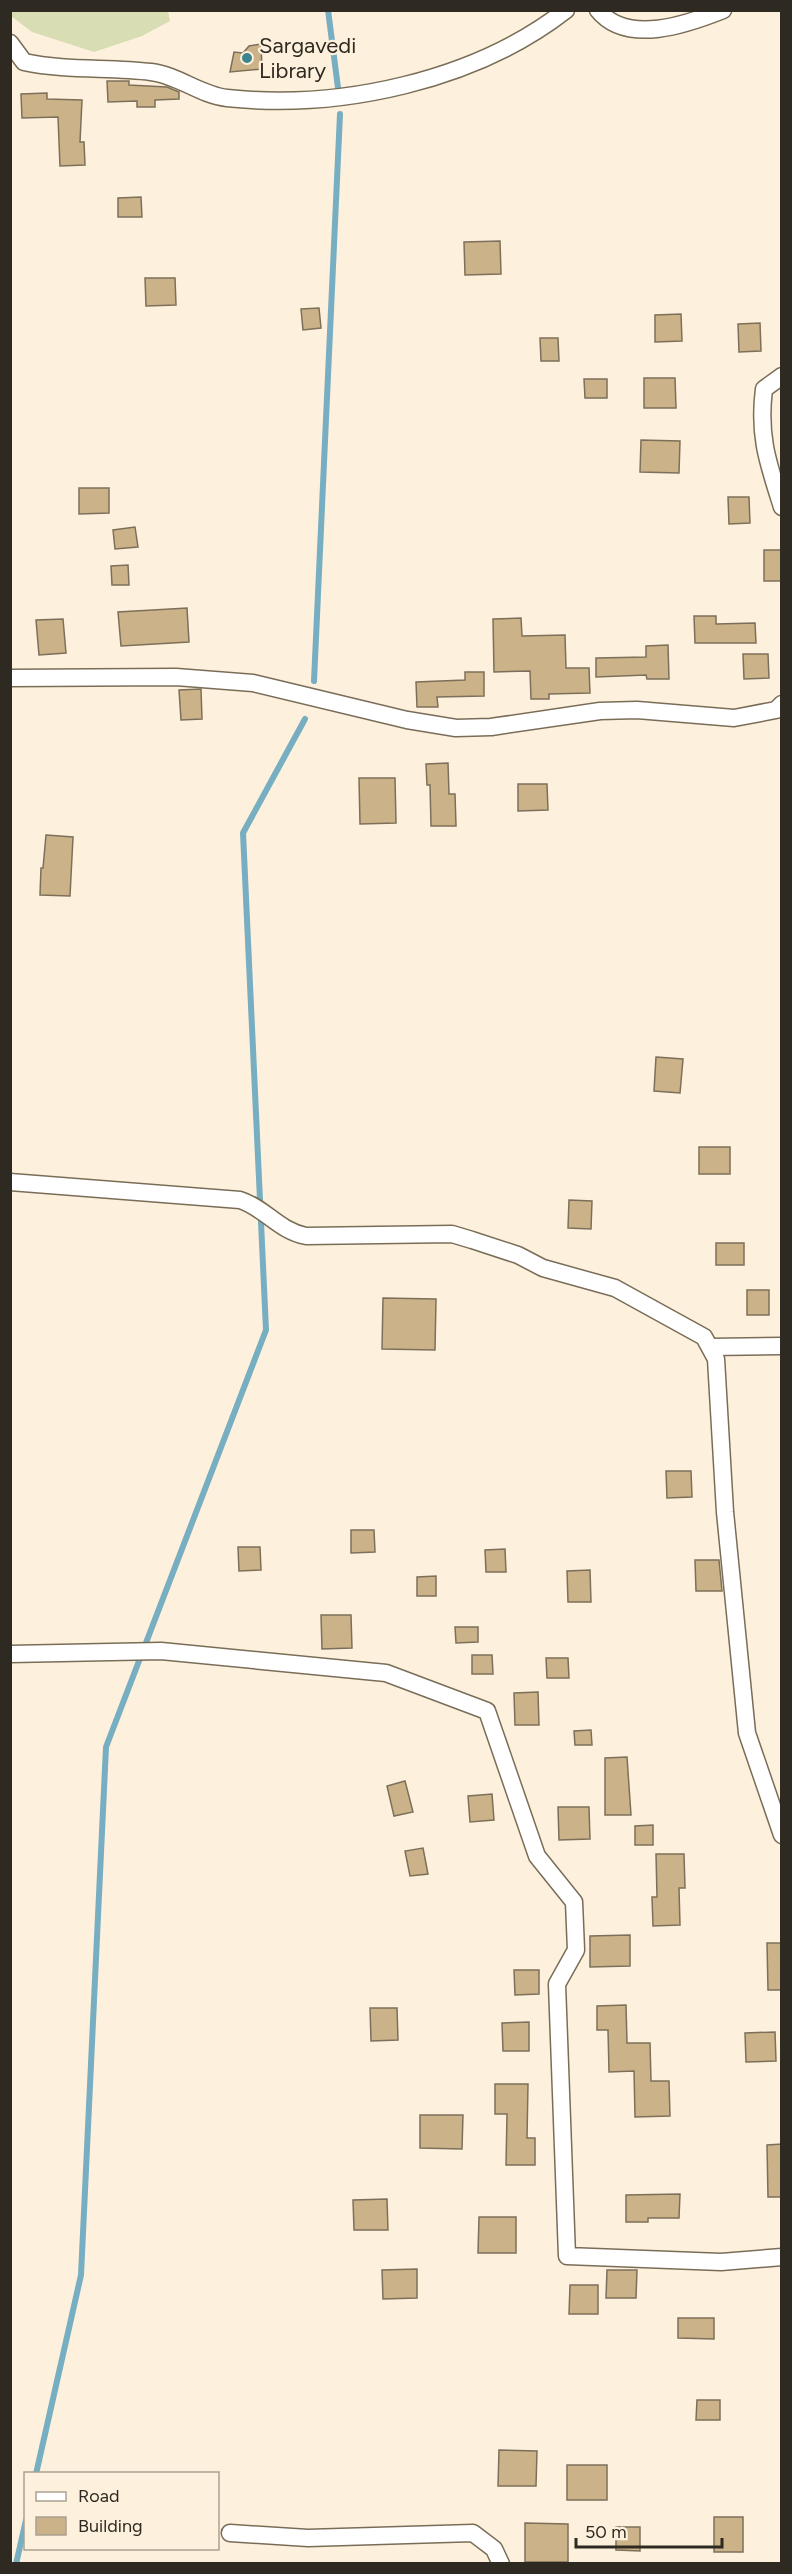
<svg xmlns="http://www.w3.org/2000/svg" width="792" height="2574" font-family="Figtree,sans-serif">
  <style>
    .green { fill: #d8ddb4 }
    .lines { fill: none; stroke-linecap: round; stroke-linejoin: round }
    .stream { stroke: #77aec1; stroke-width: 6 }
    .building { fill: #cbb288; stroke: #7d705a; stroke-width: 1.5 }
    .minor-casing { stroke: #7a6d58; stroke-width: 19 }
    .minor { stroke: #fff; stroke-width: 16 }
    .poi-dot { fill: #3d848c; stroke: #fdf1dd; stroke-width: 2 }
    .labels { text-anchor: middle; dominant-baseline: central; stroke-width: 4.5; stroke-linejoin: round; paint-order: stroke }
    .poi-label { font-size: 22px; fill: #2f2a21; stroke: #fdf1dd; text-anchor: start }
  </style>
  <rect width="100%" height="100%" fill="#fdf1dd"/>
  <!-- green -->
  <polygon class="green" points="10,11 168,11 170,21 142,36 94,52 32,32 11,16"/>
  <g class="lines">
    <!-- stream -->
    <g class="stream">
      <polyline points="328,10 338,88"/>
      <polyline points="314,681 340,114"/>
      <polyline points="36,2474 81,2275 106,1747 266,1330 243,833 305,719"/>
      <polyline points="16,2564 26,2520"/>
    </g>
  </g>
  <!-- building -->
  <g class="building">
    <polygon points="261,44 262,69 230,72 234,52 243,53 249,46"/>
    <polygon points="107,81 129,81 129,85 167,87 179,92 179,99 155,100 155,107 137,107 137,101 108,102"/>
    <polygon points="47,93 47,99 82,100 80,142 84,142 85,165 60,166 58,117 22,118 21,94"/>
    <polygon points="141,197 142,217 118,217 118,198"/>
    <polygon points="500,241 501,274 465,275 464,242"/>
    <polygon points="145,278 175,278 176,305 146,306"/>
    <polygon points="319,308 321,328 303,330 301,309"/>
    <polygon points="681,314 682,341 655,342 655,315"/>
    <polygon points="760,323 761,351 739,352 738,324"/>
    <polygon points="540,338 558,338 559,361 541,361"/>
    <polygon points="644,378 675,378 676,408 644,408"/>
    <polygon points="584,379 607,379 607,398 585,398"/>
    <polygon points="641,440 680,441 679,473 640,472"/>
    <polygon points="79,488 109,488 109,513 79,514"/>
    <polygon points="728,497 749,497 750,523 729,524"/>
    <polygon points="135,527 138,547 115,549 113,530"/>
    <rect x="764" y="550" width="18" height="31"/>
    <polygon points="128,565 129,585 112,585 111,566"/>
    <polygon points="187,608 189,642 121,646 118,612"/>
    <polygon points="694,616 716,616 716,624 755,623 756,643 695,643"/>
    <polygon points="521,618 522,636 565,635 566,668 589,668 590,693 549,694 549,699 531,699 530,671 494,672 493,619"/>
    <polygon points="63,619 66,653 39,655 36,620"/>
    <polygon points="668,645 669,679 647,679 646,675 596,677 596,658 646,657 646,646"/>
    <polygon points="743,654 768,654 769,678 744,679"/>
    <polygon points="465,672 484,672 484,696 437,697 438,707 417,707 416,682 465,680"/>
    <polygon points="201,689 202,719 181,720 179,690"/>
    <polygon points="448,763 449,794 455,794 456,826 431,826 430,785 427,785 426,764"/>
    <polygon points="359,778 395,778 396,823 360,824"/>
    <polygon points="518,784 547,784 548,810 518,811"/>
    <polygon points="46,835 73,837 70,896 40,895 41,868 43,868"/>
    <polygon points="656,1057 683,1059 680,1093 654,1091"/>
    <rect x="699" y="1147" width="31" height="27"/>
    <polygon points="569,1200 592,1201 591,1229 568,1228"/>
    <rect x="716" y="1243" width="28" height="22"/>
    <rect x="747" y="1290" width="22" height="25"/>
    <polygon points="383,1298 436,1299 435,1350 382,1349"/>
    <polygon points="666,1471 691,1471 692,1497 667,1498"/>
    <polygon points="351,1530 374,1530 375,1552 351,1553"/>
    <polygon points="238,1547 260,1547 261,1570 239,1571"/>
    <polygon points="505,1549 506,1572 486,1572 485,1550"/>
    <polygon points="695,1560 719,1560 722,1591 696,1591"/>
    <polygon points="590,1570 591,1602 568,1602 567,1571"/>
    <polygon points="436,1576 436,1596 417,1596 417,1577"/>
    <polygon points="321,1615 351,1615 352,1648 322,1649"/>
    <polygon points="455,1627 478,1627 478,1642 456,1643"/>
    <polygon points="472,1655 492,1655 493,1674 472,1674"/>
    <polygon points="546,1658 568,1658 569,1678 547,1678"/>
    <polygon points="538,1692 539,1725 515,1725 514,1693"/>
    <polygon points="591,1730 592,1745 575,1745 574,1731"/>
    <polygon points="627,1757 631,1815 605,1815 605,1758"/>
    <polygon points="405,1781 413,1812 394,1816 387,1786"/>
    <polygon points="492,1794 494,1820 470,1822 468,1796"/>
    <polygon points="558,1807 589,1807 590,1839 559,1840"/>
    <polygon points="653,1825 653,1845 635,1845 635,1826"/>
    <polygon points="423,1848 428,1874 410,1876 405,1851"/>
    <polygon points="656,1854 684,1854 685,1888 679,1888 680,1925 653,1926 652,1897 657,1897"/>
    <polygon points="630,1935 630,1966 590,1967 590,1936"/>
    <polygon points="767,1943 782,1943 782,1990 768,1990"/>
    <polygon points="514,1970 539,1970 539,1994 515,1995"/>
    <polygon points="626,2005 627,2043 650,2043 651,2081 669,2081 670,2116 635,2117 634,2071 609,2072 608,2030 597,2030 597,2006"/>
    <polygon points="370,2008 397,2008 398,2040 371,2041"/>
    <polygon points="529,2022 529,2051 503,2051 502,2023"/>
    <polygon points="775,2032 776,2061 746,2062 745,2033"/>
    <polygon points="495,2084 528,2084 527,2138 535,2138 535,2165 506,2165 507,2114 495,2114"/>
    <polygon points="420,2115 463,2115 462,2149 420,2148"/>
    <polygon points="782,2144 782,2197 768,2197 767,2145"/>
    <polygon points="680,2194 679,2218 648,2218 648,2222 626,2222 626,2195"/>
    <polygon points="387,2199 388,2230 354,2230 353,2200"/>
    <polygon points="479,2217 516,2217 516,2253 478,2253"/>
    <polygon points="417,2269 417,2298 383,2299 382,2270"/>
    <polygon points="607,2270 637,2270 636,2298 606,2298"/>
    <polygon points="570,2285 598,2285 598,2314 569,2314"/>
    <polygon points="678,2318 714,2318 714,2339 678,2338"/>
    <polygon points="697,2400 720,2400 720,2420 696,2420"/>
    <polygon points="499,2450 537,2451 536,2486 498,2486"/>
    <rect x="567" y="2465" width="40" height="35"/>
    <rect x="714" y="2517" width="29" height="35"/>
    <polygon points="525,2523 568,2524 568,2562 525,2562"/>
    <polygon points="616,2527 640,2527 640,2551 616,2550"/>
  </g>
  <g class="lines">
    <defs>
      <g id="minor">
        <path d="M598,10C627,46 688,24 723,10"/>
        <path d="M10,43L24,62C66,71 109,67 151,72C178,75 200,95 227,98C340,110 475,81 566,10"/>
        <path d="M782,376L764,389C758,436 768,463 782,507"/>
        <polyline points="10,678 176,677 253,683 407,720 456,728 491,727 600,711 637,710 734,718 776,710 782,704"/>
        <path d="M10,1182L240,1200C265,1208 279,1231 306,1236L452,1234L472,1240L518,1255L543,1268L615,1288L704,1337L716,1359L725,1512L747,1733L782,1835"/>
        <polyline points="710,1347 782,1346"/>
        <polyline points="10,1654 161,1651 386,1673 487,1711 537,1856 574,1902 576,1950 557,1984 567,2256 721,2262 782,2257"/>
        <polyline points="230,2533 308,2538 473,2533 494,2549 501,2564"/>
      </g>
    </defs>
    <!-- minor casing -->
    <use href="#minor" class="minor-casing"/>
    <!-- minor -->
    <use href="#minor" class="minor"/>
  </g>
  <!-- markers -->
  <circle class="poi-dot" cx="247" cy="58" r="6"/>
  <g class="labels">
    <!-- poi labels -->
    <g class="poi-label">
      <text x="259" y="45">Sargavedi<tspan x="259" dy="25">Library</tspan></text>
    </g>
  </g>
  <!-- border -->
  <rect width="792" height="2574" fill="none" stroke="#2f2a21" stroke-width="24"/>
  <!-- legend -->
  <rect x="24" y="2472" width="195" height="78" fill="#fdf1dd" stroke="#aba192" stroke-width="1.5"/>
  <rect x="36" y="2492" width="30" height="9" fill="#ffffff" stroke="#aba192" stroke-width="1.5"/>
  <text x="78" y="2502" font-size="18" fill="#2f2a21">Road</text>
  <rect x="36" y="2517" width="30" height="18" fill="#cbb288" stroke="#aba192" stroke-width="1.5"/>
  <text x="78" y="2532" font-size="18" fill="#2f2a21">Building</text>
  <!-- scale -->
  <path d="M576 2538v9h146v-9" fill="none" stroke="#2f2a21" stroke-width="3"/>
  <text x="585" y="2538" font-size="18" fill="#2f2a21" stroke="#fdf1dd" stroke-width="4.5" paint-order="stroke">50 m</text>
</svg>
